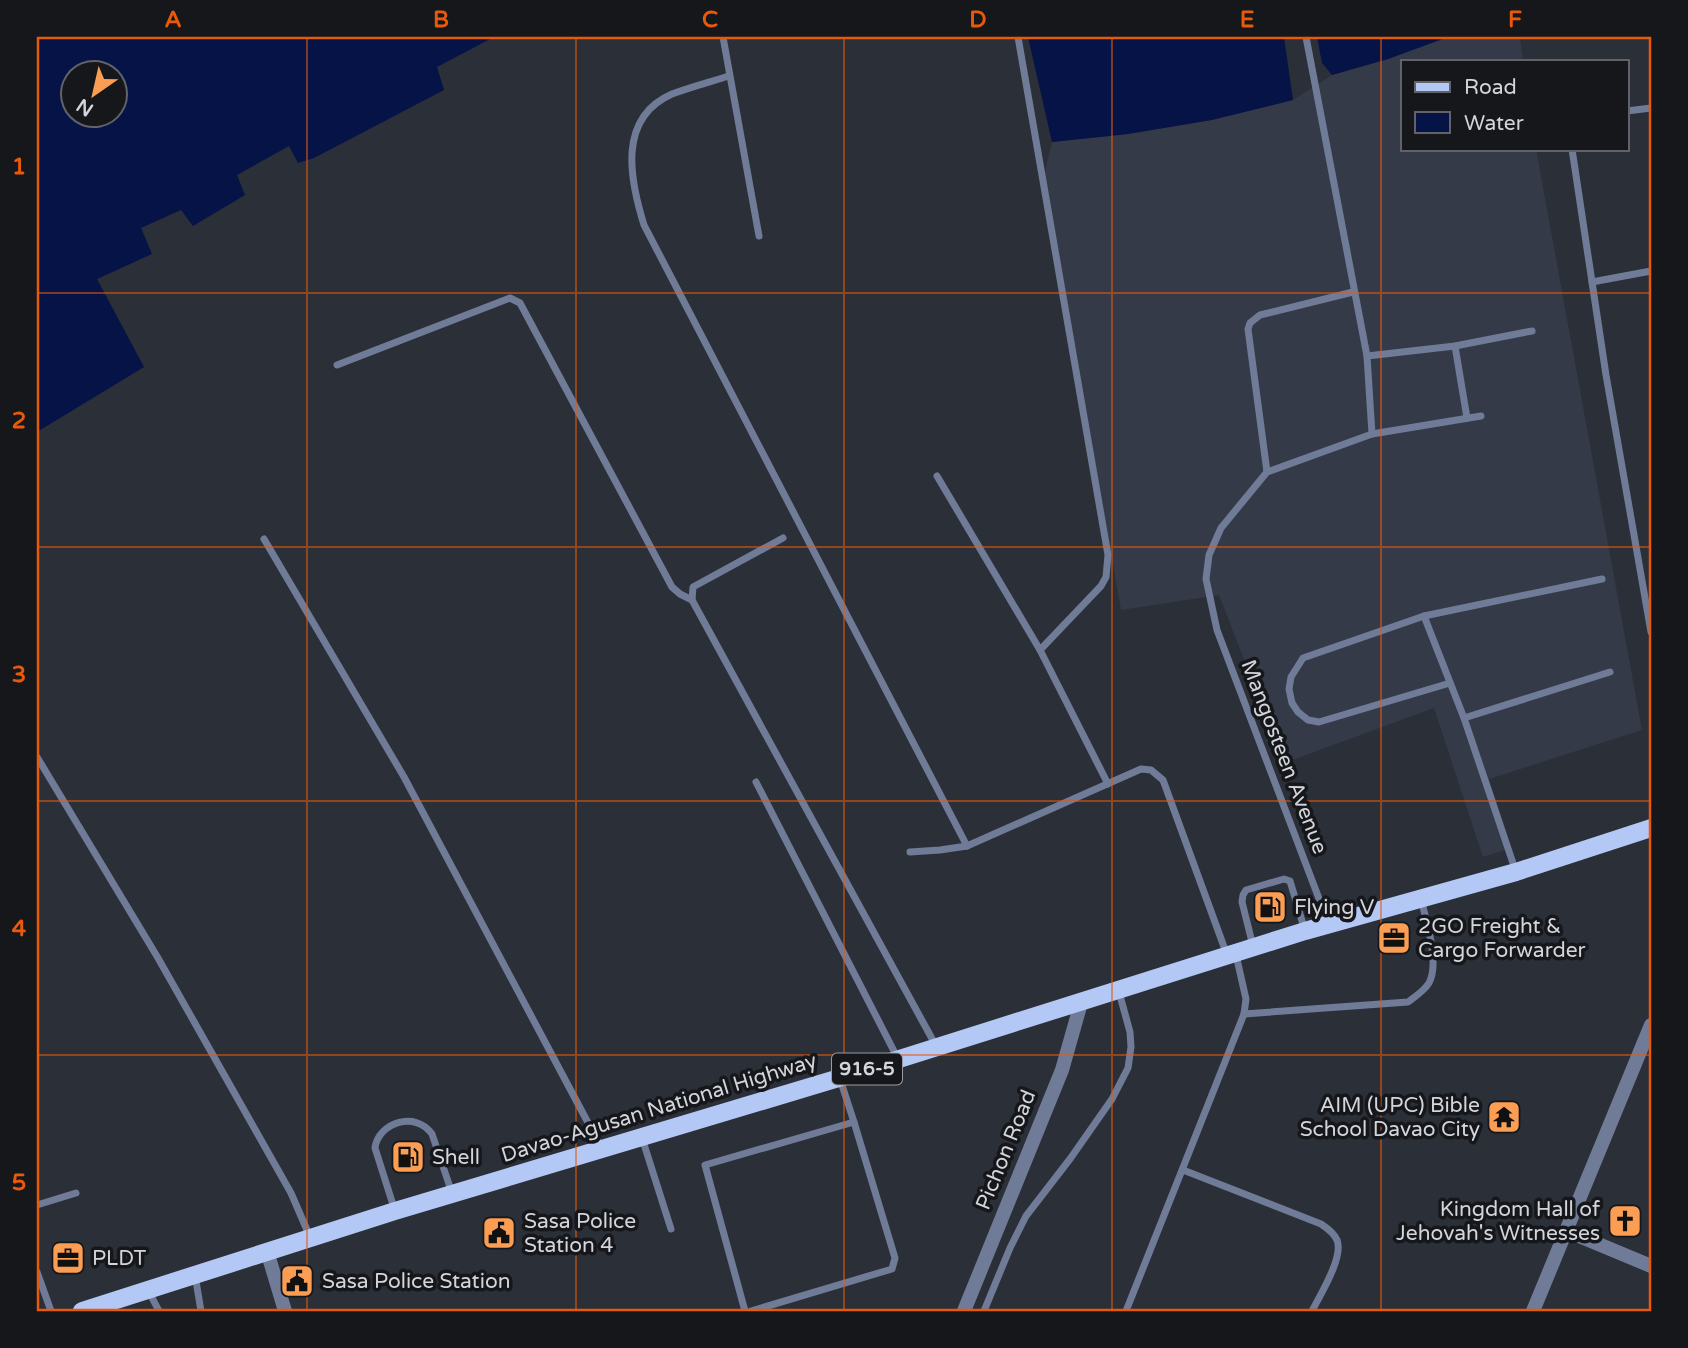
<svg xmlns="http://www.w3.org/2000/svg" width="1688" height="1348" font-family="'Varela Round',sans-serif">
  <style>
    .built { fill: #353a48 }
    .water { fill: #061347; fill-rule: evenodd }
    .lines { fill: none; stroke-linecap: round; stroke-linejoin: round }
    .service { stroke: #6f7b97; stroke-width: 7 }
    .minor { stroke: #6f7b97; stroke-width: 14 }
    .primary { stroke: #b4c8f5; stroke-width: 18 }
    .grid { fill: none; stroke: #e8590c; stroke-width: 2; stroke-opacity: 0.55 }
    .labels { text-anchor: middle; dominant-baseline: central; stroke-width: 7; stroke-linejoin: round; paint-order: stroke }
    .shield { fill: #15171b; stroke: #9a9ca1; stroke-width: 2 }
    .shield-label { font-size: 19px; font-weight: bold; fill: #d3d5db }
    .street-label { font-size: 21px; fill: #d3d5db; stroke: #15171b }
    .poi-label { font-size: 21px; fill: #d3d5db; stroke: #15171b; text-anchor: start }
    .neatline { fill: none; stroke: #e8590c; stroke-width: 2.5 }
    .grid-label { font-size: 23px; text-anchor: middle; font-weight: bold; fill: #e8590c }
  </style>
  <rect width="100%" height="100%" fill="#2b2f38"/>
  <!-- built -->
  <polygon class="built" points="1448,37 1520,37 1523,61 1403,61 1403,149 1536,149 1642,730 1489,779 1511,848 1483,857 1434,708 1284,763 1219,595 1121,610 1044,176 1052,142 1128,134 1211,120 1293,100 1332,75 1388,59"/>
  <!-- water -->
  <g class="water">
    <path d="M37,37H494L437,67L444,90L314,158L298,163L289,146L237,175L245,195L193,226L181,210L141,228L152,254L97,279L144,367L37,432ZM74,74H116V116H74Z"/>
    <polygon points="1028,37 1284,37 1293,100 1212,120 1128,134 1052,142"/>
    <polygon points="1317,37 1448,37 1388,59 1332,75 1322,63"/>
  </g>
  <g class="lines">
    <!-- service -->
    <g class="service">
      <polyline points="723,37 759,236"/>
      <polyline points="1018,37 1108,555 1106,577 1101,586 1040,650 1108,784"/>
      <polyline points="1306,37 1367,356 1372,434"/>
      <path d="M729,76C710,82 690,87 672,94C617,118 630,180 644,225L967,846L1141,769L1151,770L1163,780L1227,955"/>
      <polyline points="1627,111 1651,108"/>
      <polyline points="1572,149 1606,375 1651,632"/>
      <polyline points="1592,282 1651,271"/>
      <polyline points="1455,346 1467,418"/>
      <polyline points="1367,356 1455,346 1532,331"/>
      <polyline points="337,365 510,298 520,303 672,587 680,594 692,600"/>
      <polyline points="1267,472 1248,329 1250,323 1260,315 1353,292"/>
      <polyline points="937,476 1040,650"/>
      <polyline points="783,538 693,587 692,600 936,1046"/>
      <polyline points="264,539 404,777 602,1149"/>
      <polyline points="1424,616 1464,718 1516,872"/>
      <polyline points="1450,683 1319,722 1308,720 1298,712 1292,703 1289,689 1291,677 1303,658 1424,616 1602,579"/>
      <polyline points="1464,718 1610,672"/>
      <polyline points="37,757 158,958 291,1193 310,1237"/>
      <polyline points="756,782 897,1057"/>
      <polyline points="910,852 940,850 967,846"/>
      <polyline points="1329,925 1217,630 1206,579 1209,555 1221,528 1267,472 1372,434 1481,416"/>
      <polyline points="1253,946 1242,902 1243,895 1246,890 1284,879 1290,881 1305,931"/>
      <path d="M1244,1014L1408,1002C1416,996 1424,991 1429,983C1440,962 1426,921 1421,899"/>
      <polyline points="840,1079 854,1122"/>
      <polyline points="642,1138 671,1229"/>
      <path d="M1183,1170L1321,1224C1327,1228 1334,1233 1337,1240C1344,1257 1320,1295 1312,1311"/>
      <polyline points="37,1205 76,1193"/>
      <path d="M395,1211L375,1148C378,1123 415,1110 432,1134L452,1193"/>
      <polyline points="37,1272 51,1311"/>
      <polyline points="195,1275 201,1311"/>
      <polyline points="148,1290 159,1311"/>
      <polyline points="745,1311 705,1165 854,1122 895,1258 892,1269 751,1311"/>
      <polyline points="984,1311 1010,1248 1026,1216 1070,1159 1112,1099 1128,1068 1131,1047 1130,1032 1119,992"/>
      <polyline points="1126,1311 1244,1014 1246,999 1236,955"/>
    </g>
    <!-- minor -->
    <g class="minor">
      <polyline points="1567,1231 1651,1266"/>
      <polyline points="267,1251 285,1311"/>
      <polyline points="964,1311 1062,1070 1081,1003"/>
      <polyline points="1533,1311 1651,1025"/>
    </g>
    <!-- primary -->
    <polyline class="primary" points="82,1311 395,1211 839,1078 1305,931 1516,872 1651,828"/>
  </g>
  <!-- grid -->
  <path class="grid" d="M307,37V1311M576,37V1311M844,37V1311M1112,37V1311M1381,37V1311M37,293H1651M37,547H1651M37,801H1651M37,1055H1651"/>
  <!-- icons -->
  <defs>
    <symbol id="fuel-square" viewBox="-11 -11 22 22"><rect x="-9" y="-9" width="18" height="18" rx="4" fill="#fc9d54" stroke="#15171b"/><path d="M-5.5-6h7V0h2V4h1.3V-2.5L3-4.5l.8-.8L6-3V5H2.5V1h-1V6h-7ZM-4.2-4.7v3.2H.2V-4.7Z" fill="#111"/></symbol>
    <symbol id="office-square" viewBox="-11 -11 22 22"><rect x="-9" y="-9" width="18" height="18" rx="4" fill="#fc9d54" stroke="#15171b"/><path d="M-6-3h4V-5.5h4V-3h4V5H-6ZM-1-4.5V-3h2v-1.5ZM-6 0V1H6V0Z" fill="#111"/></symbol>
    <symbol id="temple-square" viewBox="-11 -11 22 22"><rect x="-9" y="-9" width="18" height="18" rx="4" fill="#fc9d54" stroke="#15171b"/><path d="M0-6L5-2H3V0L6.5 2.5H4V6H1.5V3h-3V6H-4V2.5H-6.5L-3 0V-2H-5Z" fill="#111"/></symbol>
    <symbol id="church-square" viewBox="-11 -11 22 22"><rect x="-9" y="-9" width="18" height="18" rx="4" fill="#fc9d54" stroke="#15171b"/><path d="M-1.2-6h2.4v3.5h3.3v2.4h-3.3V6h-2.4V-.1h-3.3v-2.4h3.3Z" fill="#111"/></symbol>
    <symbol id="civic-square" viewBox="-11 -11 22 22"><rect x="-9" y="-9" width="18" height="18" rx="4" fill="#fc9d54" stroke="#15171b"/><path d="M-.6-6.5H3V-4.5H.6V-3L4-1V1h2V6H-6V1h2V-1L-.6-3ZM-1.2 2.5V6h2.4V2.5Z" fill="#111"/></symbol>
  </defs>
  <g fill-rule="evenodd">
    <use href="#fuel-square" x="1251" y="888" width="38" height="38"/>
    <use href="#office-square" x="1375" y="919" width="38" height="38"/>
    <use href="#temple-square" x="1485" y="1098" width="38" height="38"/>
    <use href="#fuel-square" x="389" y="1138" width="38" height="38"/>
    <use href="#church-square" x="1606" y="1202" width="38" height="38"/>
    <use href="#civic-square" x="480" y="1214" width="38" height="38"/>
    <use href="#office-square" x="49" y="1239" width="38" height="38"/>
    <use href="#civic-square" x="278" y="1262" width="38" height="38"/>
  </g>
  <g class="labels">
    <!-- shield labels -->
    <rect class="shield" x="832" y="1053.5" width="70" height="31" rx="5"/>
    <g class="shield-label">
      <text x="867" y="1069">916-5</text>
    </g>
    <!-- street labels -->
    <g class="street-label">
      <text transform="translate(1284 757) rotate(69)">Mangosteen Avenue</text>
      <text transform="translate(659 1108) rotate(-17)">Davao-Agusan National Highway</text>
      <text transform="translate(1006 1150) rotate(-68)">Pichon Road</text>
    </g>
    <!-- poi labels -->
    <g class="poi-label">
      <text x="1294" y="907">Flying V</text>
      <text x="1418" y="926">2GO Freight &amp;<tspan x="1418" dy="24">Cargo Forwarder</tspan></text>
      <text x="1480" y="1105" text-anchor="end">AIM (UPC) Bible<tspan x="1480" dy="24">School Davao City</tspan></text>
      <text x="432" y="1157">Shell</text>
      <text x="1600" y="1209" text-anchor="end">Kingdom Hall of<tspan x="1600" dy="24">Jehovah's Witnesses</tspan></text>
      <text x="524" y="1221">Sasa Police<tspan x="524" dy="24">Station 4</tspan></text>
      <text x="92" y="1258">PLDT</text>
      <text x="322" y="1281">Sasa Police Station</text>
    </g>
  </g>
  <!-- border -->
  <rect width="1688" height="1348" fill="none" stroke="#15171b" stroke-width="77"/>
  <!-- legend -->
  <rect x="1401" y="60" width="228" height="91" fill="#15171b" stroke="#616368" stroke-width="2"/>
  <rect x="1415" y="82" width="35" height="10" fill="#b4c8f5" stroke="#616368" stroke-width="2"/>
  <text x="1464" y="94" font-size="21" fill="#d3d5db">Road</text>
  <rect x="1415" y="112" width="35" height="21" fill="#061347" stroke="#616368" stroke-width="2"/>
  <text x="1464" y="130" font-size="21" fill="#d3d5db">Water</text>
  <!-- north arrow -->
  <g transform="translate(94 94) rotate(214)"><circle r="33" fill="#15171b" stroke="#616368" stroke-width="2"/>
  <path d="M0-5L12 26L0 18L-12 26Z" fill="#fc9d54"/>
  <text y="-10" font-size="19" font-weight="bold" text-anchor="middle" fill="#d3d5db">N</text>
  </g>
  <rect x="38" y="38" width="1612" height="1272" class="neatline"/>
  <g class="grid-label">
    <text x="173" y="27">A</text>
    <text x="441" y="27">B</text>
    <text x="710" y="27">C</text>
    <text x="978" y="27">D</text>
    <text x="1247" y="27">E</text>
    <text x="1515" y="27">F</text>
    <text x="19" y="174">1</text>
    <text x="19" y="428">2</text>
    <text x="19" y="682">3</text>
    <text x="19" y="936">4</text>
    <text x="19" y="1190">5</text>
  </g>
</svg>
